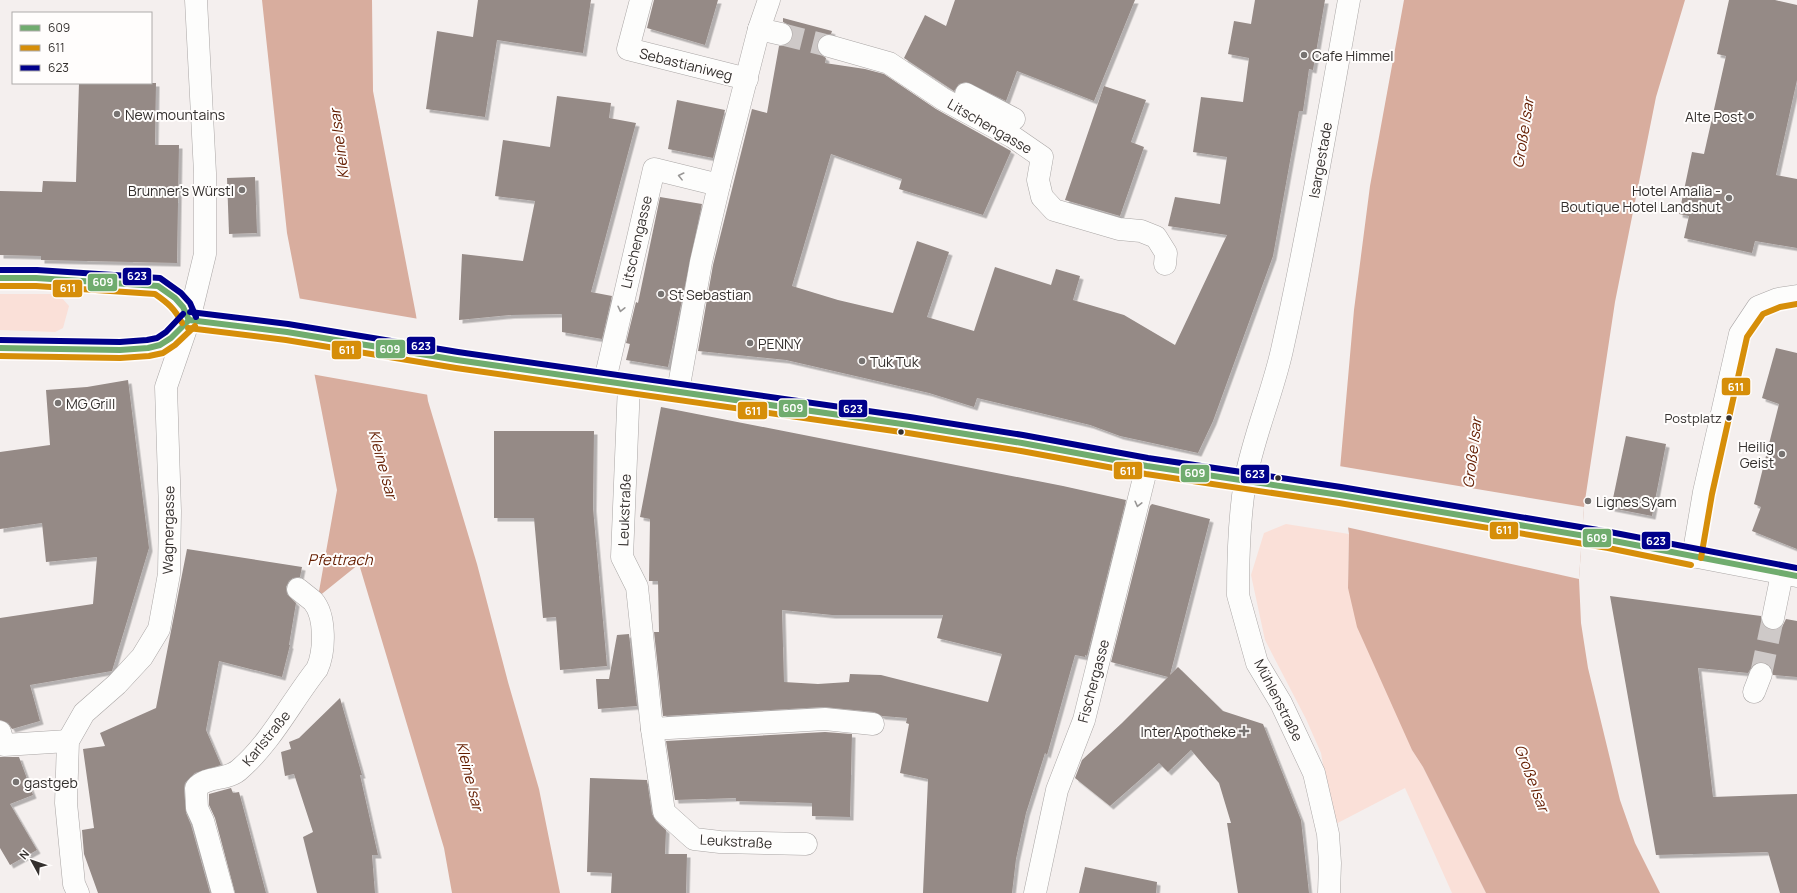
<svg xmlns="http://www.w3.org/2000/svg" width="1797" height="893" font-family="Manrope,sans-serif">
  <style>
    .green { fill: #fae0d8 }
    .water { fill: #d8ad9e }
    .pier { fill: #f4efee }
    .building { fill: #958a86; fill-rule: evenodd; filter: url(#shadow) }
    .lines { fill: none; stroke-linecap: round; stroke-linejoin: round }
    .minor-tunnel { stroke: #cec9c8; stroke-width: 22; stroke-dasharray: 22 11; stroke-linecap: butt }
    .minor-casing { stroke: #aaa6a5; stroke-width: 23 }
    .minor { stroke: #fdfdfc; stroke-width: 22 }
    .bus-1-casing { stroke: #fffdfc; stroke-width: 9 }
    .bus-2-casing { stroke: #fffdfc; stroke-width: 9 }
    .bus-3-casing { stroke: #fffdfc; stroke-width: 9 }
    .bus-1 { stroke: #70ac6e; stroke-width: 6 }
    .bus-2 { stroke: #d68e09; stroke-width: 6 }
    .bus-3 { stroke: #00008b; stroke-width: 6 }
    .oneway { stroke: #989695 }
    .poi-dot { fill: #777371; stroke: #fffdfc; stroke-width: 1.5 }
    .bus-dot { fill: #34302e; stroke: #fffdfc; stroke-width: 1.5 }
    .labels { text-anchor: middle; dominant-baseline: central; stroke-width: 4; stroke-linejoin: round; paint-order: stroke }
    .bus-label { font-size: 13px; fill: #34302e; stroke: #fffdfc; text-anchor: end }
    .poi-label { font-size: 14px; fill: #34302e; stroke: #fffdfc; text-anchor: start }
    .street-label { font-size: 14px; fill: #34302e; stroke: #fffdfc }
    .water-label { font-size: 15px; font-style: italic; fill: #641d00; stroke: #fffdfc }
    .line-badge { stroke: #fffdfc; stroke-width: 1.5 }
    .badge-label { font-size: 11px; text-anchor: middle; font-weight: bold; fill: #fff }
  </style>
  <defs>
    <filter id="shadow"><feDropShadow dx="3.5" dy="3.5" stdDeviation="0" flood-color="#0004"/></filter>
  </defs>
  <rect width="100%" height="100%" fill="#f4efee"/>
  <!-- green -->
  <g class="green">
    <polygon points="0,294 52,294 61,297 69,306 63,328 55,332 0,330"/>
    <polygon points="1286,524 1349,534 1348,588 1412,750 1423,767 1486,893 1452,893 1405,788 1330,827 1326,782 1321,753 1306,719 1265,640 1251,575 1264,533"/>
  </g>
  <!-- water -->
  <g class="water">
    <polygon points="262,0 372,0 373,91 416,315 428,401 477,564 508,682 539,789 560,893 452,893 444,848 359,564 318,597 337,490 287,233"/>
    <polygon points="1404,0 1685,0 1656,97 1615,302 1584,507 1579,579 1581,623 1588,668 1620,800 1635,843 1660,893 1486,893 1423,767 1412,750 1357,627 1348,588 1349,534 1340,469 1354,310 1370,186"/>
  </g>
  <!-- pier -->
  <g class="pier">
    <polygon points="297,298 419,319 429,395 311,374"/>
    <polygon points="1339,466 1584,507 1579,579 1346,527"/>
  </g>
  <!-- building -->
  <g class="building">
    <polygon points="478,0 591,0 583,53 497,40 485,117 426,109 437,31 473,37"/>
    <polygon points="654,0 718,0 705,45 647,28"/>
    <polygon points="955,0 1135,0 1094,101 1017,71 1006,101 966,82 959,84 954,91 904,58 925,15 946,26"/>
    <polygon points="1255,0 1325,0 1313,70 1309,69 1303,111 1299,111 1273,256 1213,421 1198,453 1120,436 1090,425 977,398 974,407 929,393 786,360 698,351 713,265 752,109 767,113 779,46 785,46 790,42 793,37 793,30 789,25 783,22 783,18 832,31 831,34 821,37 817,43 817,49 820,54 826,58 825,63 865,69 884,74 936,109 1011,151 983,215 899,189 902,179 831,154 792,286 838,300 893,313 917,241 949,252 927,317 974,331 995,267 1051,285 1056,269 1080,276 1073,300 1124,315 1175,345 1227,235 1168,226 1175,197 1220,204 1227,157 1193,152 1201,97 1243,102 1249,58 1228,54 1234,21 1251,24"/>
    <polygon points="1729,0 1775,0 1797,5 1797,80 1776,175 1797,179 1797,248 1755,241 1752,253 1684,238 1689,216 1679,214 1692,152 1704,154 1726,56 1717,54"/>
    <polygon points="79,83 156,83 155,145 179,145 177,263 41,260 41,256 0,255 0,191 42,192 43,181 76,182"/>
    <polygon points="1104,86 1146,100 1131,142 1144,147 1120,216 1065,200"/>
    <polygon points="557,96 611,103 609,118 636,123 591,292 612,296 602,339 562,332 562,314 511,315 459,320 462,254 523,261 535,201 495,196 503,140 550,147"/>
    <polygon points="677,100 725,110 713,158 668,149"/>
    <polygon points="255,177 257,233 229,234 227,178"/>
    <polygon points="660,197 702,204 668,367 626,360 630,344 626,343 636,302 638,303"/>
    <polygon points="1776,348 1797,353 1797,549 1752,531 1761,507 1754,504 1779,404 1762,398"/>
    <polygon points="128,380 149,548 112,671 30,685 40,721 12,729 8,723 0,720 0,618 93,604 97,557 46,562 42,523 0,529 0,452 50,445 46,390 87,387"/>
    <path d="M661,407L1063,486L1126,500L1087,656L1085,655V657L1075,655L1047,755L1045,753L1026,813L1016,859L1012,893H923L928,779L900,773L909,724L906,723L907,718L882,716L874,712L824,707L663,716L654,632H659L658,581H649L650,519L640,517ZM782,610L832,615H943L937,638L1002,654L988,702L881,675L850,674L849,682L818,684L784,682Z"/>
    <polygon points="494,431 594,431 593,508 607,666 560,670 556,617 543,618 534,518 494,518"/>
    <polygon points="1626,436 1666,444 1652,516 1611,508"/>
    <polygon points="1152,504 1210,519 1170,675 1178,667 1223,711 1263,724 1301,820 1309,893 1238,893 1227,823 1231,823 1219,783 1191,750 1168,772 1159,763 1110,806 1075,778 1082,760 1122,723 1168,677 1111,662 1150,506"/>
    <polygon points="187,549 302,567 300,577 293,578 289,581 286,587 287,594 296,603 289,645 290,645 282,677 219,661 206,730 221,765 195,773 185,783 184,789 186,813 191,825 210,893 98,893 84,854 82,830 94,828 83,749 105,746 100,733 156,708"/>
    <polygon points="1610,596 1761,616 1761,622 1764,627 1771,630 1777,630 1782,627 1786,619 1797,621 1797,677 1773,675 1770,666 1765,662 1759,662 1753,665 1748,673 1698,668 1713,797 1797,794 1797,893 1780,893 1768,852 1656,855"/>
    <polygon points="629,634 637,706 598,709 596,679 609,679 617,635"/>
    <polygon points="340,698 362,775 360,775 378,855 372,855 375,893 317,893 303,837 313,832 294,774 285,776 281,752 291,749 289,742 299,738"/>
    <polygon points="825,732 852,734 850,817 812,816 812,803 736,801 736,798 675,800 666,741"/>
    <polygon points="0,757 19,757 33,795 10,804 37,850 10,865 0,848"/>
    <polygon points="590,778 647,780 652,814 656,821 666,830 665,854 687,854 686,893 611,893 612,873 587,872"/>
    <polygon points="231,788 233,793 239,792 266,893 235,893 215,818 209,805 209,794"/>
    <polygon points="1085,867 1157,882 1156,893 1079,893"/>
  </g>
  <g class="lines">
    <!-- minor-tunnel -->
    <g class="minor-tunnel">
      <polyline points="781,34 829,46"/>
      <polyline points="1761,674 1773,618"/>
    </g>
    <defs>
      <g id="minor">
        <polyline points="641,0 628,49 747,79"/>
        <polyline points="759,29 781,34"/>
        <polyline points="829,46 889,63 943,99 1013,137 1042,157 1038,180 1042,197 1054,210 1119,229 1141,231 1156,237 1166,253 1165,264"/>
        <polyline points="966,94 1014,119"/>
        <polyline points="0,278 36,278 158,286 175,298 183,307 189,320"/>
        <polyline points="189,320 287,332 457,360 909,425 1022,443 1147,466 1340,495 1609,540 1797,576"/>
        <polyline points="0,348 120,350 148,348 160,345 171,338 188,321"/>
        <polyline points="605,380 654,169 719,185"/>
        <polyline points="629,384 622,557 637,587 652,729 825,719 873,724"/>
        <polyline points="678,391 701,262 719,185 759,29 769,0"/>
        <polyline points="1693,557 1704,492 1740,334 1758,307 1778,299 1797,296"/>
        <polyline points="1773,618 1782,574"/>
        <polyline points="1754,692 1761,674"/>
        <polyline points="652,729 664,812 694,839 720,842 806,844"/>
        <polyline points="0,732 4,745 68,741"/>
        <polyline points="78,893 74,884 66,803 68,741 84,713 117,684 142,657 159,629 169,574 170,511 166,387 189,320 205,254 205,173 196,0"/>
        <path d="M223,893L203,821L197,808L196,788C207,775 228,781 240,769C272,741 291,702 317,669C325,652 326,616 313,601C308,597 303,593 298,589"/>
        <polyline points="1035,893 1057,790 1084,720 1147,466"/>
        <path d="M1329,893L1330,863L1328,834L1314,773L1281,703L1257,663L1238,595C1238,558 1239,519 1245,482C1253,437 1272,395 1282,350C1308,234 1328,117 1349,0"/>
      </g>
    </defs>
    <!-- minor casing -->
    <use href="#minor" class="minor-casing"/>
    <!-- minor -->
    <use href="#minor" class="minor"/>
    <defs>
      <g id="bus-1">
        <polyline points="0,278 36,278 158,286 175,298 183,307 189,320"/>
        <polyline points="189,320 287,332 457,360 909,425 1022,443 1147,466 1340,495 1609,540 1797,576"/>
        <polyline points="0,348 120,350 148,348 160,345 171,338 189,320"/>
      </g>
      <g id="bus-2">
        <path d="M0,286H36L155,294C168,303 175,309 182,323"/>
        <polyline points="188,328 286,340 456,368 908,433 1021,451 1146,474 1339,503 1608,548 1691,565"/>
        <polyline points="0,356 120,358 149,356 163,353 175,345 195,326"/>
        <polyline points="1701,558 1712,494 1747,337 1763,314 1780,307 1797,304"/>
      </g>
      <g id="bus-3">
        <polyline points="0,270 37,270 160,278 181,293 190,303 196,317"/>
        <polyline points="190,312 288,324 458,352 910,417 1023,435 1148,458 1341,487 1610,532 1797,568"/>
        <polyline points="0,340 120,342 147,340 157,338 166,332 183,314"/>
      </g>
    </defs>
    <!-- bus-1 casing -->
    <use href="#bus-1" class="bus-1-casing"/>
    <!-- bus-2 casing -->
    <use href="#bus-2" class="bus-2-casing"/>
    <!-- bus-3 casing -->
    <use href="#bus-3" class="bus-3-casing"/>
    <!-- bus-1 -->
    <use href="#bus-1" class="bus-1"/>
    <!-- bus-2 -->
    <use href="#bus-2" class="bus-2"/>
    <!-- bus-3 -->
    <use href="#bus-3" class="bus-3"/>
  </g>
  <!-- one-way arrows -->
  <defs><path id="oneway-chevron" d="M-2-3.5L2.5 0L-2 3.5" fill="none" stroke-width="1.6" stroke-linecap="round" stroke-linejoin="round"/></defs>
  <g class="oneway">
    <use href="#oneway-chevron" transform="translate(681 176) rotate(-166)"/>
    <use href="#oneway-chevron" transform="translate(621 309) rotate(103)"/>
    <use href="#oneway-chevron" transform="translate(1138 504) rotate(104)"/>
  </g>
  <!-- markers -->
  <g class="poi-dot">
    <circle cx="1304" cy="55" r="4"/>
    <circle cx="117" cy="114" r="4"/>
    <circle cx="1751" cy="116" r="4"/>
    <circle cx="242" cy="190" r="4"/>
    <circle cx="1729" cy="198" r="4"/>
    <circle cx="661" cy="294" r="4"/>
    <circle cx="750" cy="343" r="4"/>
    <circle cx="862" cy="361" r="4"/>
    <circle cx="58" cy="403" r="4"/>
    <circle cx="1782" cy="454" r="4"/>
    <circle cx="1588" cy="501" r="4"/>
    <path d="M1242 725h4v4h4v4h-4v4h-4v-4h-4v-4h4z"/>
    <circle cx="16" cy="782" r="4"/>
  </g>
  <g class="bus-dot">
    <circle cx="1729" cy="418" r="3.5"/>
    <circle cx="901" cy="432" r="3.5"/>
    <circle cx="1278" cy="478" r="3.5"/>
  </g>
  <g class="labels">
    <!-- bus labels -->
    <g class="bus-label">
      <text x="1722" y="418">Postplatz</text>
    </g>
    <!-- poi labels -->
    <g class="poi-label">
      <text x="1312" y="55">Cafe Himmel</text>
      <text x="125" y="114">New mountains</text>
      <text x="1743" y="116" text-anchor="end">Alte Post</text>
      <text x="234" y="190" text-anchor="end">Brunner's Würstl</text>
      <text x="1721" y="190" text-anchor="end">Hotel Amalia -<tspan x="1721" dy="16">Boutique Hotel Landshut</tspan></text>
      <text x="669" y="294">St Sebastian</text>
      <text x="758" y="343">PENNY</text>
      <text x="870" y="361">Tuk Tuk</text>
      <text x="66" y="403">MG Grill</text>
      <text x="1774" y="446" text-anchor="end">Heilig<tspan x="1774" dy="16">Geist</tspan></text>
      <text x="1596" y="501">Lignes Syam</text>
      <text x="1236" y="731" text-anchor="end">Inter Apotheke</text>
      <text x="24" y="782">gastgeb</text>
    </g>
    <!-- street labels -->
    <g class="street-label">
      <text transform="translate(686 64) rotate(14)">Sebastianiweg</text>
      <text transform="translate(990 126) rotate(30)">Litschengasse</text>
      <text transform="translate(1320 160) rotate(-80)">Isargestade</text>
      <text transform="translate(636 242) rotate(-77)">Litschengasse</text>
      <text transform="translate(624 510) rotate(-88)">Leukstraße</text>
      <text transform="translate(168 530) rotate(-89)">Wagnergasse</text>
      <text transform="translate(1093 681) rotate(-75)">Fischergasse</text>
      <text transform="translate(1279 700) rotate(63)">Mühlenstraße</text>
      <text transform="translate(266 738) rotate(-51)">Karlstraße</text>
      <text transform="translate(736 841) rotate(3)">Leukstraße</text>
    </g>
    <!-- water labels -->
    <g class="water-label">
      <text transform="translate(1523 133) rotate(-81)">Große Isar</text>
      <text transform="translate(339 144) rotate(-97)">Kleine Isar</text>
      <text transform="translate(1472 453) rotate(-83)">Große Isar</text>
      <text transform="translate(383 464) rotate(75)">Kleine Isar</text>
      <text x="340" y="559">Pfettrach</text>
      <text transform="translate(470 776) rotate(76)">Kleine Isar</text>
      <text transform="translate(1532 778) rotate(69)">Große Isar</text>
    </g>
  </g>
  <g class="line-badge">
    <rect x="122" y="267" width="30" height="19" rx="4" fill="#00008b"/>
    <rect x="87" y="273" width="31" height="19" rx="4" fill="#70ac6e"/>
    <rect x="52" y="279" width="31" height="19" rx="4" fill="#d68e09"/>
    <rect x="406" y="336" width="30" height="19" rx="4" fill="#00008b"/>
    <rect x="375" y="339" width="31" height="20" rx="4" fill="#70ac6e"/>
    <rect x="331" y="340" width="31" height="20" rx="4" fill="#d68e09"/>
    <rect x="1721" y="377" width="30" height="19" rx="4" fill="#d68e09"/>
    <rect x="778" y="399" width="30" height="19" rx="4" fill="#70ac6e"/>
    <rect x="838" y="399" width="30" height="19" rx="4" fill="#00008b"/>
    <rect x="737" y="401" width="31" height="19" rx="4" fill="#d68e09"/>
    <rect x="1113" y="461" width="30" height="19" rx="4" fill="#d68e09"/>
    <rect x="1180" y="464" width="30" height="19" rx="4" fill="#70ac6e"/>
    <rect x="1240" y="464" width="30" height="20" rx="4" fill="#00008b"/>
    <rect x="1489" y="521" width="30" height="19" rx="4" fill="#d68e09"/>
    <rect x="1582" y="528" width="30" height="20" rx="4" fill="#70ac6e"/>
    <rect x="1641" y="531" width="30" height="19" rx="4" fill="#00008b"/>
  </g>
  <g class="badge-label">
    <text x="137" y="280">623</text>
    <text x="103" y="286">609</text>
    <text x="68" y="292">611</text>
    <text x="421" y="350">623</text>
    <text x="390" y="353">609</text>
    <text x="347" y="354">611</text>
    <text x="1736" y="391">611</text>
    <text x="793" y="412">609</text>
    <text x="853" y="413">623</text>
    <text x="753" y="415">611</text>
    <text x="1128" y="475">611</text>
    <text x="1195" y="477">609</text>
    <text x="1255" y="478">623</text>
    <text x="1504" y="534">611</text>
    <text x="1597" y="542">609</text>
    <text x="1656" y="545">623</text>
  </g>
  <!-- legend -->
  <rect x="12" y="12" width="140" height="72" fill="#fffdfc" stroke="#aeabaa"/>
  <rect x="20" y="25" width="20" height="6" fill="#70ac6e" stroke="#aeabaa"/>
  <text x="48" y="32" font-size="12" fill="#34302e">609</text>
  <rect x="20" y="45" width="20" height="6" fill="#d68e09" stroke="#aeabaa"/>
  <text x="48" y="52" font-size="12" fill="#34302e">611</text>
  <rect x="20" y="65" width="20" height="6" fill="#00008b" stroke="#aeabaa"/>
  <text x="48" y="72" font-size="12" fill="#34302e">623</text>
  <!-- north arrow -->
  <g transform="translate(32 861) rotate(310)" stroke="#fffdfc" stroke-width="3" paint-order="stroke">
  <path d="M0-3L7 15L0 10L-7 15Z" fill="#34302e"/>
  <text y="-6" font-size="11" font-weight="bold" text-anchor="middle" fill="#34302e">N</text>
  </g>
</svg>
